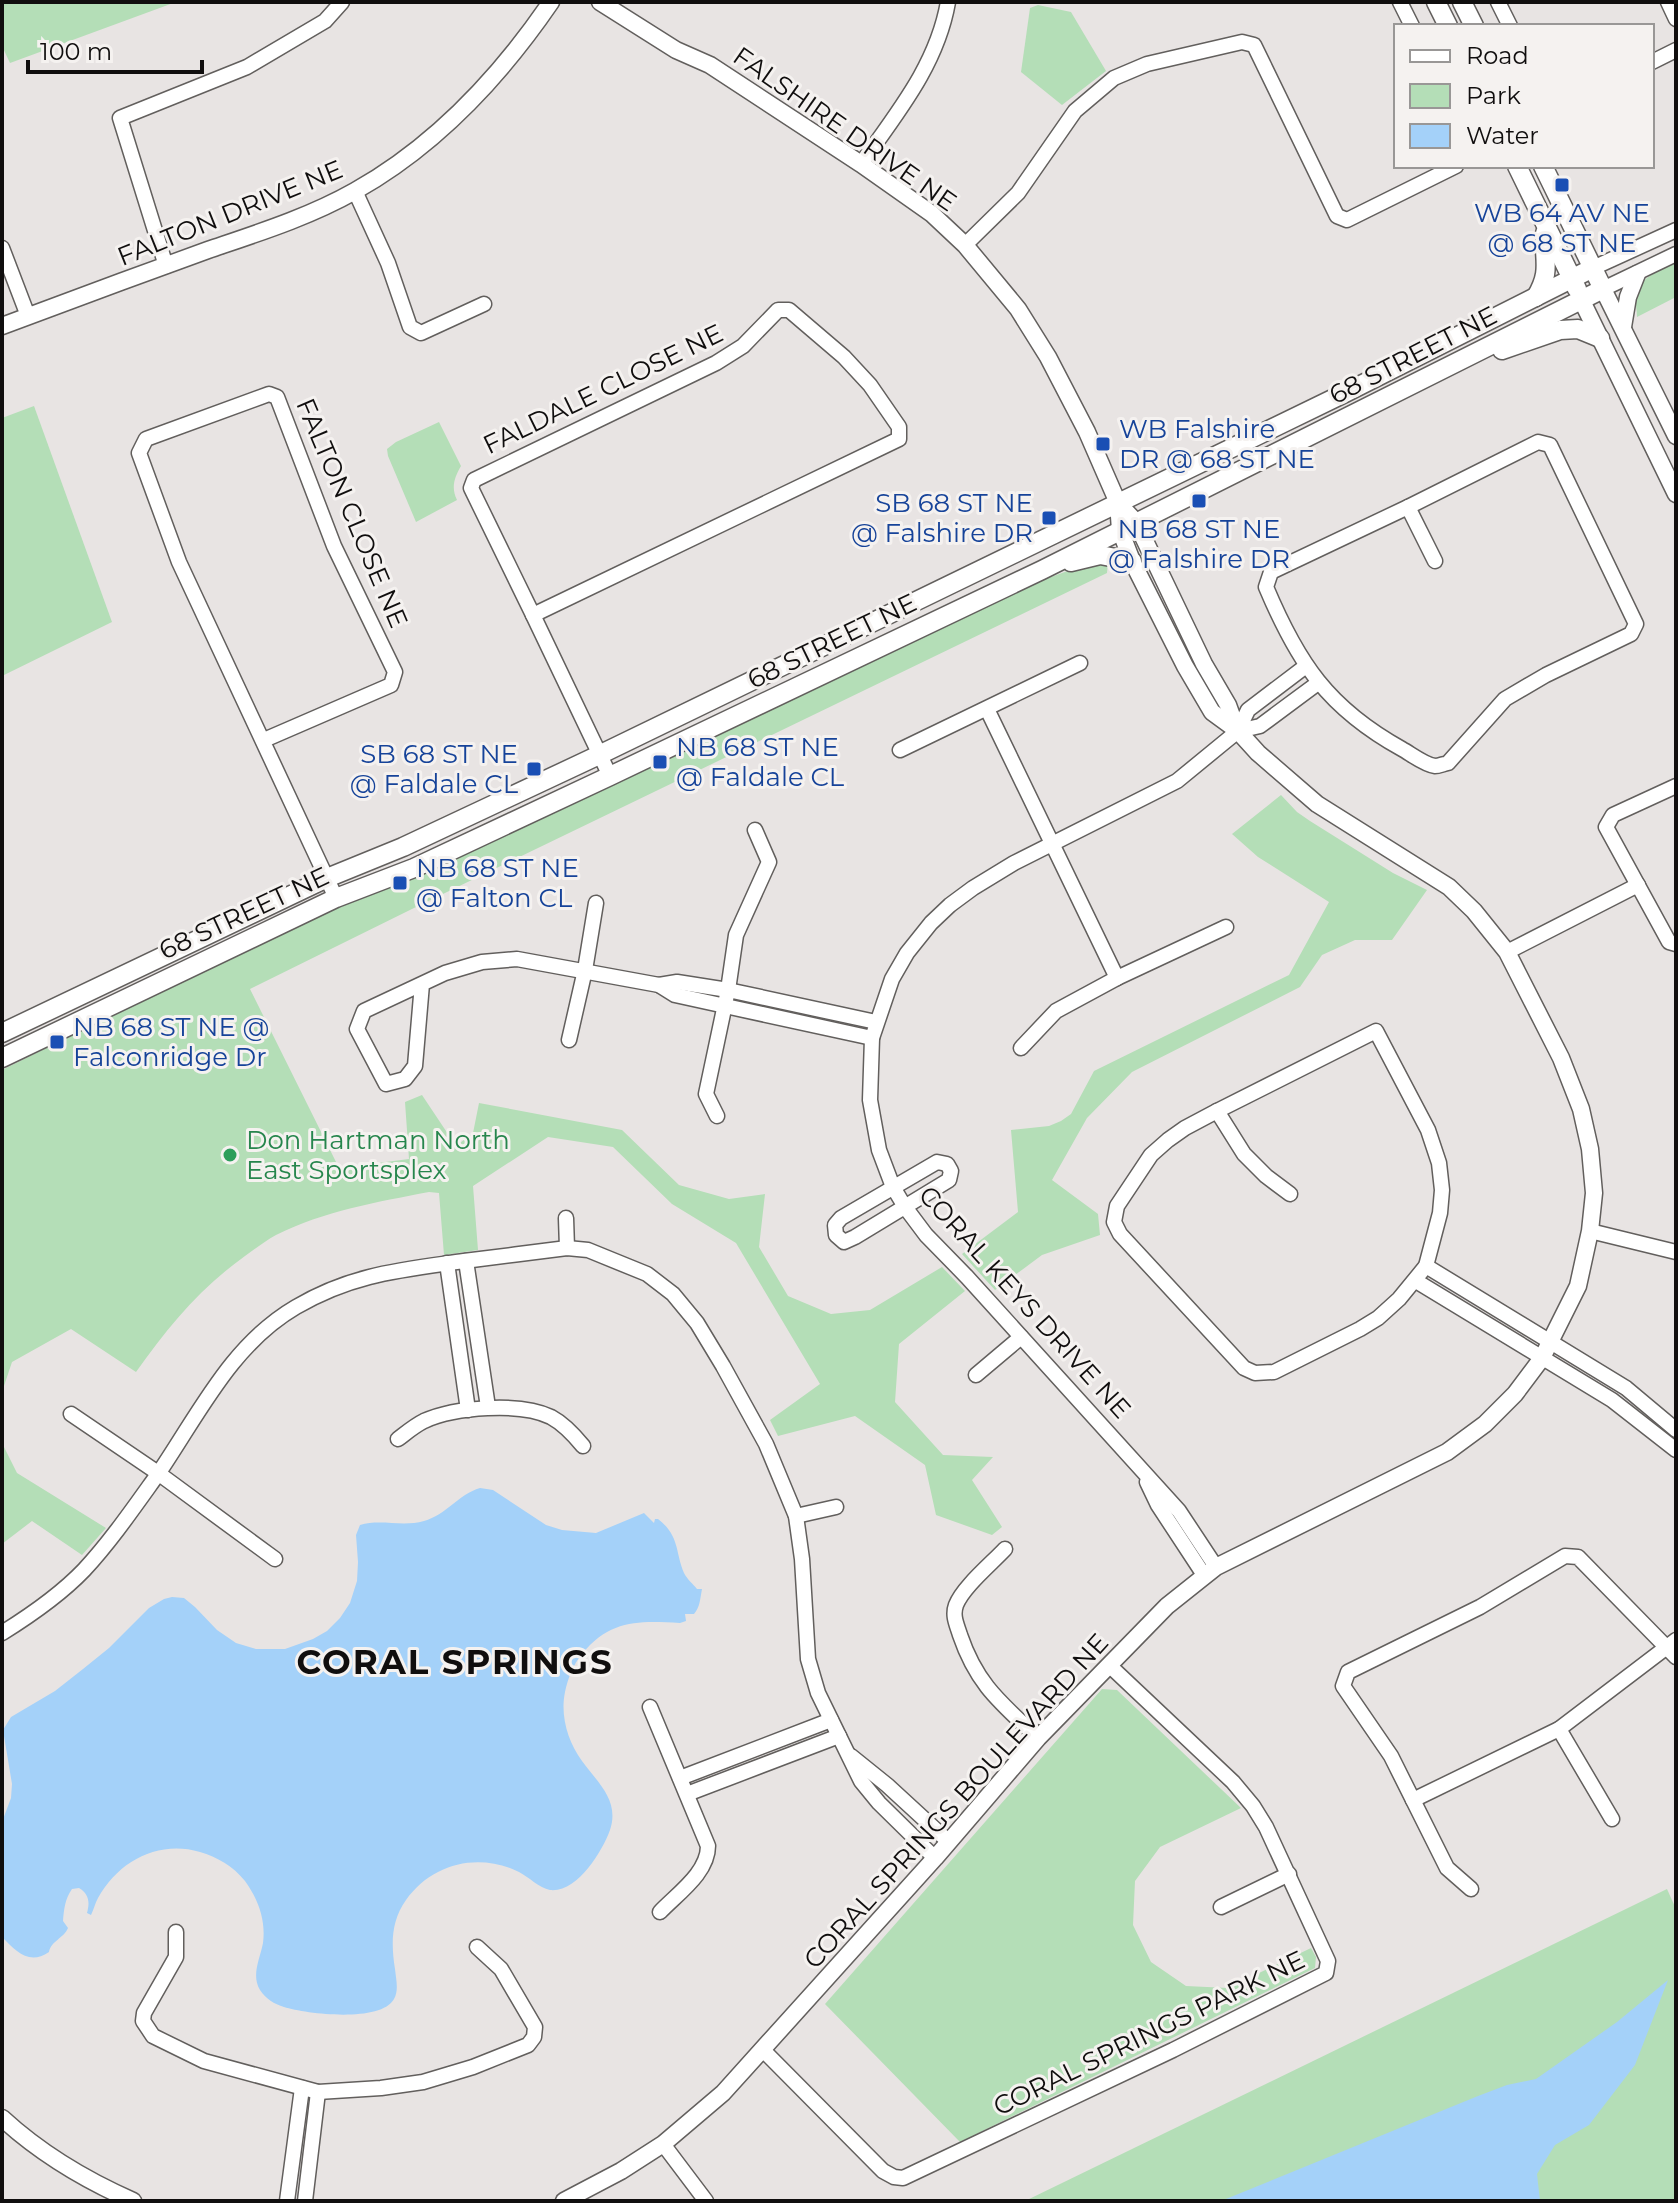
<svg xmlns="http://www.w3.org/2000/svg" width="1678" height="2203" font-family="Montserrat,sans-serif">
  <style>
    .green { fill: #b4deb7 }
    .water { fill: #a4d1f9 }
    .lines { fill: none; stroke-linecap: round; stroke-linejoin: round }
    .minor-casing { stroke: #625f5d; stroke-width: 17 }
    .tertiary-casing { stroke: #625f5d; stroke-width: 19 }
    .secondary-casing { stroke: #625f5d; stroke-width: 21 }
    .minor { stroke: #fff; stroke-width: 14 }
    .tertiary { stroke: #fff; stroke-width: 16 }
    .secondary { stroke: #fff; stroke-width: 18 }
    .transit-dot { fill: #1a4fb4; stroke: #f5f2f0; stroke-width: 3 }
    .leisure-dot { fill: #2e9e5b; stroke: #f5f2f0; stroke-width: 3 }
    .labels { text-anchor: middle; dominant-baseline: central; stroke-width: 6; stroke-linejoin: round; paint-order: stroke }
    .street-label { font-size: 26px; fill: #100e0e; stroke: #f5f2f0 }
    .transit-label { font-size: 26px; fill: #164399; stroke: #f5f2f0; text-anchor: start }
    .leisure-label { font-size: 26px; fill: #27864d; stroke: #f5f2f0; text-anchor: start }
    .district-label { font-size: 34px; font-weight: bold; letter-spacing: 2px; fill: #100e0e; stroke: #f5f2f0 }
  </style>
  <rect width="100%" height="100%" fill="#e8e4e3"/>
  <!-- green -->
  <g class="green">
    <polygon points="2,2 176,2 10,63 2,46"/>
    <polygon points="1038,5 1071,12 1106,71 1062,105 1021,72 1030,8"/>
    <path d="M1676,262V297L1637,317C1637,310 1635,302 1635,296C1637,278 1662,270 1676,262Z"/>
    <polygon points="34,406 112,622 2,676 2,418"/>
    <path d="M439,422L461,466C454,478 451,488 457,500L416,522L388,456L387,449L396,442Z"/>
    <path d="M1108,561L1107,573L414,908L250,989L339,1168L409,1159L405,1102L422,1095L456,1146L473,1133L479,1103L622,1130L679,1185L729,1199L765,1194L759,1247L788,1296L831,1314L870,1310L942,1267L965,1291L899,1344L895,1402L943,1455L993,1457L972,1480L1002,1527L992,1535L936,1515L925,1465L855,1416L778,1436L770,1420L820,1384L736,1243L672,1204L613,1147L548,1137L473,1186L478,1250L444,1255L439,1193L429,1192C377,1202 324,1211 276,1235C265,1241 255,1249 245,1256C199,1289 169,1326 136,1372L71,1329L12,1362L2,1392V1070L229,957L291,928L426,871L1023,587L1087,564Z"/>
    <polygon points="1281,795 1297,812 1310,821 1393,873 1427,890 1392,940 1355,940 1322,955 1300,987 1132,1072 1087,1118 1052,1180 1098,1214 1100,1235 1042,1255 995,1290 962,1254 1018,1212 1011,1130 1049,1126 1061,1121 1071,1114 1094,1071 1289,975 1329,902 1258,857 1232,834"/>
    <polygon points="2,1443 17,1473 106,1528 82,1555 32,1521 2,1544"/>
    <polygon points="1102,1689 1117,1690 1241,1808 1160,1847 1135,1881 1133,1925 1151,1962 1186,1986 1228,1988 1311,1948 1316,1957 1315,1968 960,2142 825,2004"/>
    <polygon points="1667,1889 1676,1909 1676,2201 1025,2201"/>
  </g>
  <!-- water -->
  <g class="water">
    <path d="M480,1488L493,1490L546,1525L562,1530L596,1533L644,1513L654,1523L655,1519H658C680,1536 675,1552 684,1573C687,1579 693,1584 697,1589H702C700,1599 700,1607 694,1614H685L686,1621L680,1623C639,1621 611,1619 582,1654C573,1665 568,1678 565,1692C560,1716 568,1742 582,1761C597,1782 620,1800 610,1830C602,1852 577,1893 550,1890C539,1888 529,1877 519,1872C479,1852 432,1863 406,1900C391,1921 391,1944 395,1969C396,1979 399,1990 394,1999C381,2023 306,2014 284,2007C274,2004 266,1999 260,1990C251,1975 260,1959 263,1943C266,1920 258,1899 245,1881C233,1866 217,1857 200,1852C158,1840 119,1861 98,1898C95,1903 94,1909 91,1915L87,1913C90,1902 89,1894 79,1888L72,1889C65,1899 64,1909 63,1921L68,1928C64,1938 51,1941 49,1952C29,1966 16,1951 2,1937V1822L11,1798L12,1784L3,1730L11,1717L55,1691L83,1669L109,1648L149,1608L164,1599L172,1597L184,1598L195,1607L217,1630L236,1643L256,1649H285L313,1639L327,1631L340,1618L350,1603L357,1581L358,1562L356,1535L360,1525C380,1519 403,1527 424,1521C446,1515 459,1494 480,1488Z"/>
    <polygon points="1668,1980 1635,2065 1589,2125 1555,2145 1537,2174 1540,2201 1221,2201 1478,2096 1507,2085 1536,2079 1617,2022"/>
  </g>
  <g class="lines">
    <defs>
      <g id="minor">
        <polyline points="1400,2 1412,26"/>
        <polyline points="1498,2 1510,26"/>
        <polyline points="1668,2 1676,19"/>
        <polyline points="1652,62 1676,50"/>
        <path d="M861,164C897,113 937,65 948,2"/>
        <polyline points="355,191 388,263 410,327 421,333 484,304"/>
        <polyline points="965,245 1018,193 1075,111 1114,78 1147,64 1242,42 1254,45 1337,216 1347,220 1456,166"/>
        <polyline points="2,248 28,316"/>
        <polyline points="166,266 120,118 247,67 325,21 342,2"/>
        <polyline points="1593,268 1676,230"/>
        <polyline points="1603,289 1676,254"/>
        <polygon points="778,310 789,310 844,357 870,385 899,427 899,439 533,615 471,488 474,480 716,363 743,346"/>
        <path d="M1538,442L1550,445L1636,624L1631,634L1546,675L1505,699L1448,763C1443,764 1439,766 1435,766C1425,765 1411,754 1402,749C1328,708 1298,663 1266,587L1271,572L1408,507Z"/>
        <polyline points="1408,507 1435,561"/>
        <polyline points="533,615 610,776"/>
        <polyline points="987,709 1117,978"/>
        <polyline points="1238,731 1260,726 1318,683"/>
        <polyline points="264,740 391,685 395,672 334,546 277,397 269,394 146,439 139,453 179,562 336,898"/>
        <polyline points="900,750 1080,663"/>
        <polyline points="1676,786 1613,815 1606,827 1669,942 1676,944"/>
        <polyline points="1507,952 1638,885"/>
        <polyline points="422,984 415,1066 405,1079 386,1084 357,1029 364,1011 445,973 482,962 517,959 659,985 675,995 872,1038"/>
        <polyline points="659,985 677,982 728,990 876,1022"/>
        <polygon points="1376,1031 1428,1130 1439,1163 1442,1190 1440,1213 1426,1266 1399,1299 1378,1318 1360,1329 1274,1372 1255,1373 1244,1368 1120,1234 1114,1222 1117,1206 1151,1155 1168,1140 1185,1128 1217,1111"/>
        <polyline points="569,1040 585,970 596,903"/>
        <polyline points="1021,1048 1056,1011 1117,978 1226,927"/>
        <polyline points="1217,1111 1244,1154 1266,1176 1290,1194"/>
        <polyline points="717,1116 706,1094 728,990 736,935 769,862 755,830"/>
        <polygon points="937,1162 947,1164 951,1171 949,1180 855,1237 844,1242 836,1235 835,1225 841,1218"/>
        <polyline points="566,1218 567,1248"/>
        <polyline points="1590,1231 1676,1252"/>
        <polyline points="466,1261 488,1407"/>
        <polyline points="447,1263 468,1410"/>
        <polyline points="1426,1266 1626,1388 1676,1430"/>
        <polyline points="1416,1281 1612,1400 1676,1450"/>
        <polyline points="976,1375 1021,1337"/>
        <polyline points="71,1414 158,1473 275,1559"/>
        <path d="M398,1439C406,1433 414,1426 424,1421C455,1407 520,1402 551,1417C564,1424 574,1435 583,1446"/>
        <polyline points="1147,1482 1158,1505 1204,1575"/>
        <polyline points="796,1516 836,1507"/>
        <path d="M1005,1549C991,1564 963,1587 956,1605C952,1616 957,1625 960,1635C977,1685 1001,1703 1038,1738"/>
        <polyline points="1216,1567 1179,1511 967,1277 926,1235 905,1207 893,1187 879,1150 870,1100 872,1038 892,979 907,953 931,923 950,905 973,888 1014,863 1177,781 1238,731 1248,710 1306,666"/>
        <path d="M2,1633C31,1615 61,1594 84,1570C111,1541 135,1506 158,1474C199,1414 231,1345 296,1307C352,1274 401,1270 464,1261C498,1257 533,1252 567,1248L588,1250L647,1274L673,1294L697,1323L723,1366L766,1444L796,1516L802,1559L808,1659L818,1693L861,1781L879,1803L935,1858"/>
        <path d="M650,1707L708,1846C708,1873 677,1894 660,1912"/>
        <polyline points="1559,1729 1612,1819"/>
        <polyline points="851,1756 887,1785 949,1842"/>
        <polyline points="680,1778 831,1720"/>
        <polyline points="687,1794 839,1736"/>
        <polyline points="1413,1800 1559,1729 1676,1640"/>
        <polyline points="1471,1889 1447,1868 1391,1756 1343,1686 1348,1672 1480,1607 1565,1556 1578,1557 1676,1657"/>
        <polyline points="1221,1907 1289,1874"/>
        <polyline points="176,1932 176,1957 144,2013 143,2021 153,2036 204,2061 318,2092 381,2088 423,2082 473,2067 528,2045 534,2037 535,2027 501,1969 477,1947"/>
        <polyline points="763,2050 883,2171 894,2177 903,2178 1173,2050 1326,1973 1328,1961 1266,1827 1253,1806 1233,1782 1109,1665"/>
        <polyline points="663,2144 706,2201"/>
        <polyline points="287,2201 302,2088"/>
        <polyline points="305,2201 318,2092"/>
      </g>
      <g id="tertiary">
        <polyline points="600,2 676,50 710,65 861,164 932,214 965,245 1018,309 1048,357 1087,432 1118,503 1136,522 1204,664 1228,705 1237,730"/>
        <polyline points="1603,289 1676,436"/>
        <polyline points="1581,299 1676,494"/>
        <path d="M2,326C71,300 139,275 208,250C258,233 309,217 355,191C435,146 499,78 551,2"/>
        <polyline points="1623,327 1628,297 1637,274"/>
        <path d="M2,2118C40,2153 85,2180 133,2201"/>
        <polyline points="564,2201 621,2171 663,2144 723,2093 935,1858 1038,1738 1167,1606 1216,1567 1447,1452 1485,1424 1515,1394 1542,1358 1578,1286 1590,1231 1594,1193 1590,1149 1581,1109 1561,1058 1507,952 1474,911 1449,887 1317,804 1258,753 1238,731 1212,712 1185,666 1132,561 1120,530 1118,503"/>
      </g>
      <g id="secondary">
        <polyline points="1436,2 1448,26"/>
        <polyline points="1462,2 1474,26"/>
        <polyline points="1517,166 1577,289"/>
        <path d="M1536,297C1552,270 1543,260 1545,233"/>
        <polyline points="1502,350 1560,330 1578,329 1600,338"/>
        <polyline points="1071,562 1100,555 1132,561"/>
        <polyline points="2,1033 327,878 403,847 599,755 1345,393 1593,268"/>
        <polyline points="2,1058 336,898 414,868 610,776 1042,570 1603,289 1543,166"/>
      </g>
    </defs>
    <!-- minor casing -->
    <use href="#minor" class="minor-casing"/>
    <!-- tertiary casing -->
    <use href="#tertiary" class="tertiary-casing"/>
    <!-- secondary casing -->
    <use href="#secondary" class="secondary-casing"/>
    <!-- minor -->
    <use href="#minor" class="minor"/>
    <!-- tertiary -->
    <use href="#tertiary" class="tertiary"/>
    <!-- secondary -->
    <use href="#secondary" class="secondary"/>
  </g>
  <!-- markers -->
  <g class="transit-dot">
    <rect x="1554" y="177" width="16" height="16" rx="4"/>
    <rect x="1095" y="436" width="16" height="16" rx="4"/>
    <rect x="1191" y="493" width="16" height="16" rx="4"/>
    <rect x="1041" y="510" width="16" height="16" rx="4"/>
    <rect x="652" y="754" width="16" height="16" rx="4"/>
    <rect x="526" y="761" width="16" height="16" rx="4"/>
    <rect x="392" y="875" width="16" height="16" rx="4"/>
    <rect x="49" y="1034" width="16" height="16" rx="4"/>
  </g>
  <circle class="leisure-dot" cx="230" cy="1155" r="8"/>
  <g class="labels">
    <!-- street labels -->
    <g class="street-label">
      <text transform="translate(845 129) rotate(35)">FALSHIRE DRIVE NE</text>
      <text transform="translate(230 213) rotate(-22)">FALTON DRIVE NE</text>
      <text transform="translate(1413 355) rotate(-27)">68 STREET NE</text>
      <text transform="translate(603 389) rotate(-26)">FALDALE CLOSE NE</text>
      <text transform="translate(352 513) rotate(67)">FALTON CLOSE NE</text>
      <text transform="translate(832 641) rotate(-26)">68 STREET NE</text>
      <text transform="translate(244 913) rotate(-25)">68 STREET NE</text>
      <text transform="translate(1025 1302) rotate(48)">CORAL KEYS DRIVE NE</text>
      <text transform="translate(956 1801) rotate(-48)">CORAL SPRINGS BOULEVARD NE</text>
      <text transform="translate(1149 2033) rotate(-26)">CORAL SPRINGS PARK NE</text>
    </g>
    <!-- transit labels -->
    <g class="transit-label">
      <text x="1562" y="213" text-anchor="middle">WB 64 AV NE<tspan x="1562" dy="30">@ 68 ST NE</tspan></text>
      <text x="1119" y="429">WB Falshire<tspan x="1119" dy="30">DR @ 68 ST NE</tspan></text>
      <text x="1033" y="503" text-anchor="end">SB 68 ST NE<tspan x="1033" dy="30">@ Falshire DR</tspan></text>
      <text x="1199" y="529" text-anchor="middle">NB 68 ST NE<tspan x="1199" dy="30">@ Falshire DR</tspan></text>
      <text x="676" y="747">NB 68 ST NE<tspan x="676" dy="30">@ Faldale CL</tspan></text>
      <text x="518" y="754" text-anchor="end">SB 68 ST NE<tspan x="518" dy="30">@ Faldale CL</tspan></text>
      <text x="416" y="868">NB 68 ST NE<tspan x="416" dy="30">@ Falton CL</tspan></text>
      <text x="73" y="1027">NB 68 ST NE @<tspan x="73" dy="30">Falconridge Dr</tspan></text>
    </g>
    <!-- leisure labels -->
    <g class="leisure-label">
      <text x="246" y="1140">Don Hartman North<tspan x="246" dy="30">East Sportsplex</tspan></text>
    </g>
    <!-- district labels -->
    <g class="district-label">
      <text x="455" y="1662">CORAL SPRINGS</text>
    </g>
  </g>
  <!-- border -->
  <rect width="1678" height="2203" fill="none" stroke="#100e0e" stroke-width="8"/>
  <!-- legend -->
  <rect x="1394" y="24" width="260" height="144" fill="#f5f2f0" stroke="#999796" stroke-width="2"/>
  <rect x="1410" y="50" width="40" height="12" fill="#ffffff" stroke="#999796" stroke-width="2"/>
  <text x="1466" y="64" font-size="24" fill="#100e0e">Road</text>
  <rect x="1410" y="84" width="40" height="24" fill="#b4deb7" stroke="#999796" stroke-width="2"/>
  <text x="1466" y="104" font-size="24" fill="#100e0e">Park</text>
  <rect x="1410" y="124" width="40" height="24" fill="#a4d1f9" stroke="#999796" stroke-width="2"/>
  <text x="1466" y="144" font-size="24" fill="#100e0e">Water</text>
  <!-- scale -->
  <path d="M28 60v12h174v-12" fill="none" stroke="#100e0e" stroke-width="4"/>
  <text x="40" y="60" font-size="24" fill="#100e0e" stroke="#f5f2f0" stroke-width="6" paint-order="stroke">100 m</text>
</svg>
